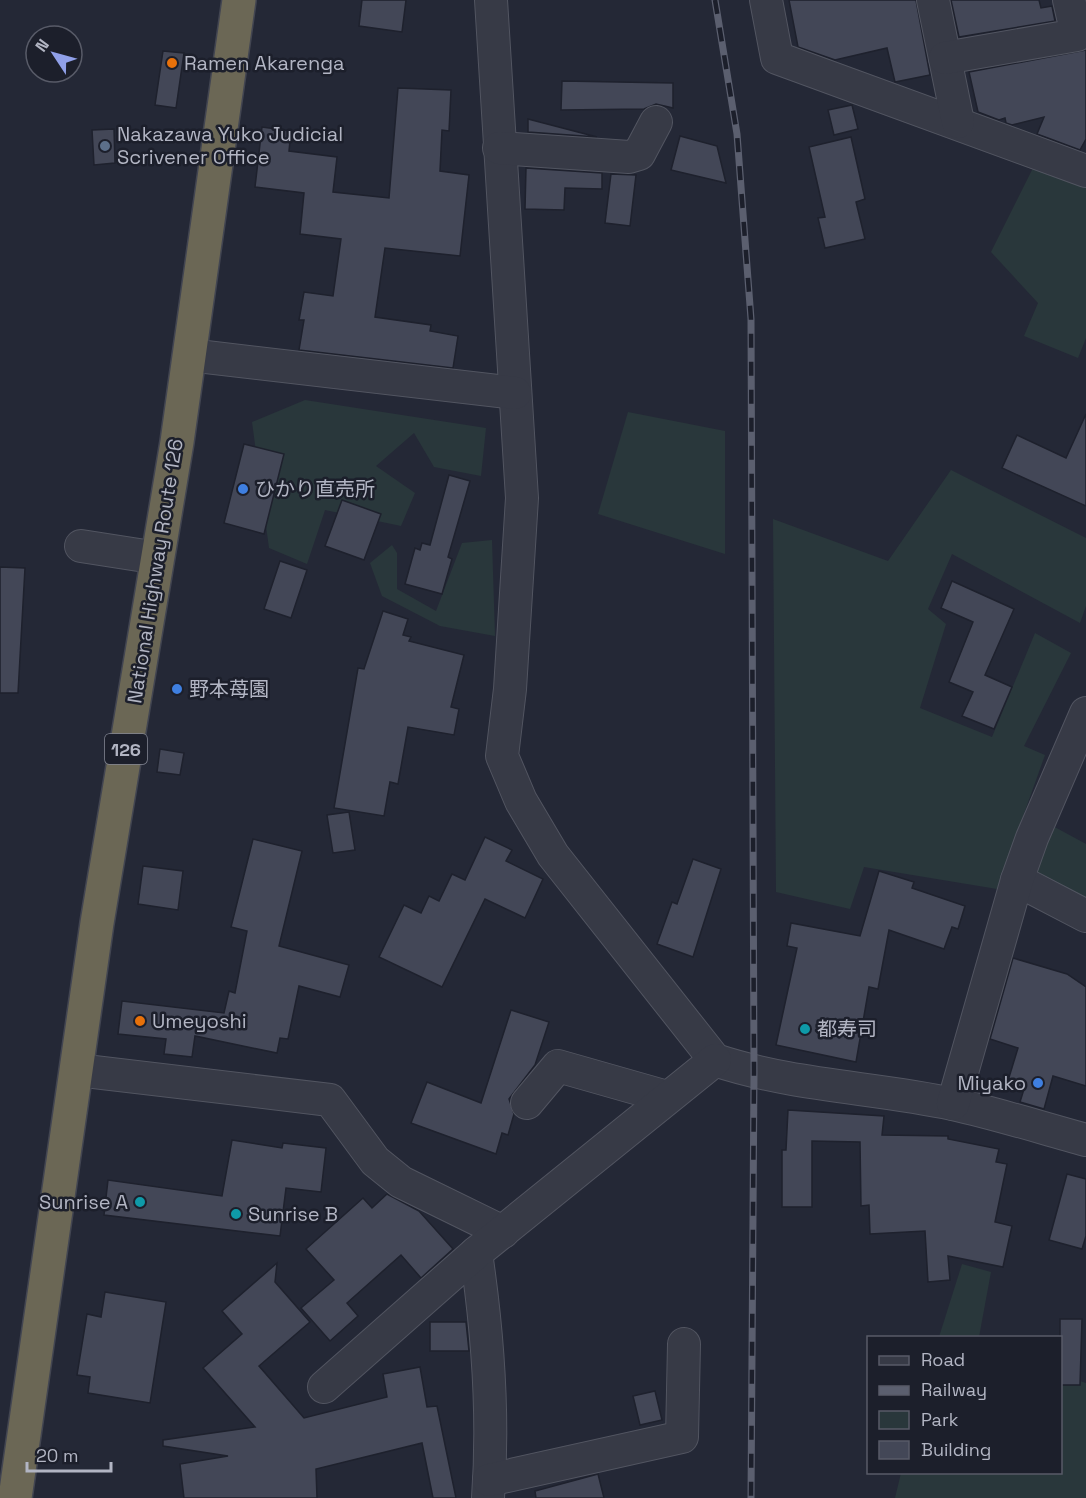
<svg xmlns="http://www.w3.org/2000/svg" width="1086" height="1498" font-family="'Space Grotesk','Noto Sans JP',sans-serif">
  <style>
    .green { fill: #29373b }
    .building { fill: #434757; stroke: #1e212d; stroke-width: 1.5 }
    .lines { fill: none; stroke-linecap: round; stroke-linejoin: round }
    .minor-casing { stroke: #525561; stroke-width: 34 }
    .highway-casing { stroke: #424551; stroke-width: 36 }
    .minor { stroke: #373a46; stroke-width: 32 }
    .highway { stroke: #6b6755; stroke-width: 33 }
    .rail-casing { stroke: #5b5f6f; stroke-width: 7 }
    .rail { stroke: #1c1f2b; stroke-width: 4.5; stroke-dasharray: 14; stroke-linecap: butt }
    .food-dot { fill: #e8710a; stroke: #1c1f2b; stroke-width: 2 }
    .service-dot { fill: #5c6f8a; stroke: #1c1f2b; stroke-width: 2 }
    .shop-dot { fill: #3f7fe0; stroke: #1c1f2b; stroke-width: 2 }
    .culture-dot { fill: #0f9aa8; stroke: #1c1f2b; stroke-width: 2 }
    .labels { text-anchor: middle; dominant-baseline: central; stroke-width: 5; stroke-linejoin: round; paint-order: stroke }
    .shield { fill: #1c1f2b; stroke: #858895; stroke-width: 1.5 }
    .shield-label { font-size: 18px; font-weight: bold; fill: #b2b5c3 }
    .poi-label { font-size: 20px; fill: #b2b5c3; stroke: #1c1f2b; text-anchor: start }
    .street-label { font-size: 20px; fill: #b2b5c3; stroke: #1c1f2b }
  </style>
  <rect width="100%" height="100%" fill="#242836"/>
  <!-- green -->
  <g class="green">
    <polygon points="1035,164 1086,180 1086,338 1078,358 1024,336 1038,303 991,252"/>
    <polygon points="305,400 486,428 481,476 434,467 414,433 376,466 415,493 401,526 325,510 307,564 269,548 252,422"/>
    <polygon points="628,412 725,431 725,554 598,514"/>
    <polygon points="951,470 1086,538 1086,606 1080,623 952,554 928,609 946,624 920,708 992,737 1035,633 1071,653 1024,746 1045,755 997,889 864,867 850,909 776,892 773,519 888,561"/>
    <polygon points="492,540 495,636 440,626 382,596 370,563 392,545 397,553 397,589 436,611 462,543"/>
    <polygon points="1051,825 1086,844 1086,902 1035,877"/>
    <polygon points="962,1264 991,1272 979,1337 939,1337"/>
    <polygon points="1061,1375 1086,1383 1086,1498 895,1498 901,1473 1060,1472"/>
  </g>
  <!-- building -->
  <g class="building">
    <polygon points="362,0 406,0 402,32 359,26"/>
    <polygon points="789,0 916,0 930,75 895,82 887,48 835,60 798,47"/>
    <polygon points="951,0 1039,0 1041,8 1052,6 1055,21 959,37"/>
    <polygon points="1086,50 1086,139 1080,150 1037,134 1044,117 1012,125 1006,123 1005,118 999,120 978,112 969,72"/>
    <polygon points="163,51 184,53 176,108 155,105"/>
    <polygon points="562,81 673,83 673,108 656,104 644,109 561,110"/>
    <polygon points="398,88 451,90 449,131 442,130 440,171 469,175 460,256 385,248 375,317 431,325 430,331 458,336 453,368 299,350 304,320 299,320 304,292 333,296 341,239 300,234 304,193 255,187 262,127 291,131 289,151 337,157 333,192 389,198"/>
    <polygon points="852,105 858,129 834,135 828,110"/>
    <polygon points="528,119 597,137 528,132"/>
    <polygon points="114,129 115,163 94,165 92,130"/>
    <polygon points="680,136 717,146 726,183 671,170"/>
    <polygon points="851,137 865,199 856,202 865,239 825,248 818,218 825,217 809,147"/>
    <polygon points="526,168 602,173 602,189 565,188 564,210 525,209"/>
    <polygon points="611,174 636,175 630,226 605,223"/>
    <polygon points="1086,414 1086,506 1002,468 1017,435 1066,458"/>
    <polygon points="244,444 284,454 264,534 224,523"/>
    <polygon points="449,475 470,481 448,557 452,559 442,594 405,584 415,548 420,550 422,543 430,545"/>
    <polygon points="342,500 381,514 364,560 325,546"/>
    <polygon points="280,561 307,570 291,618 264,609"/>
    <polygon points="0,567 25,568 18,693 0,693"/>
    <polygon points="952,581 1014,609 985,675 1012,687 994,729 962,716 973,692 949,682 973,622 941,608"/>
    <polygon points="383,611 408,619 403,635 411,637 409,641 464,655 451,707 459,709 454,735 408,727 398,784 390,782 384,816 334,808 358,668 364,669"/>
    <polygon points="160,749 184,753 180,775 157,772"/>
    <polygon points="349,812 355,850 333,853 327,815"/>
    <polygon points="485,837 512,850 506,861 543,879 525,918 485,899 442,987 379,957 404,905 421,913 429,896 439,901 452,874 465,880"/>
    <polygon points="253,839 302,851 279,946 349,965 340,997 299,986 288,1039 280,1038 277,1053 195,1036 192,1057 164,1054 166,1039 118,1034 122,1001 224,1013 229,991 235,993 247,931 231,927"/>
    <polygon points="693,859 721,869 693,957 657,944 672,902 677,904"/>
    <polygon points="143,866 183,871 178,910 138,904"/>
    <polygon points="879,871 914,882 912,888 965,906 958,929 952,927 944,949 889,930 878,989 869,987 856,1062 776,1045 797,948 787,946 791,923 860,936"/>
    <polygon points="1013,958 1067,974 1086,987 1086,1086 1053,1076 1044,1109 1020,1102 1024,1089 1007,1084 1018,1048 990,1039"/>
    <polygon points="511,1010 549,1022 535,1065 509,1099 514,1114 508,1135 502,1133 496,1154 411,1123 427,1082 481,1103"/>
    <polygon points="788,1110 884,1116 882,1135 948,1136 948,1139 999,1149 996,1162 1007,1164 995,1222 1012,1226 1003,1267 948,1256 950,1280 928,1282 925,1231 870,1234 869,1205 861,1206 860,1142 812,1141 812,1207 782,1207 782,1150 786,1150"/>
    <polygon points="232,1140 282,1148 283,1143 326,1148 321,1192 286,1188 280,1236 104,1215 108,1180 222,1196"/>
    <polygon points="1067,1174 1086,1179 1086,1236 1082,1249 1049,1240"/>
    <polygon points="387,1194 419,1211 453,1249 421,1278 401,1255 347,1303 358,1316 330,1341 301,1308 334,1280 306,1249 363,1198 372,1208"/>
    <polygon points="277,1263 275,1282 310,1322 259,1366 304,1418 387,1397 383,1374 420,1367 427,1407 437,1406 456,1498 433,1498 422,1443 316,1469 317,1498 184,1498 180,1464 228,1456 163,1446 163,1440 255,1427 203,1368 242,1334 222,1311"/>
    <polygon points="105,1292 166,1302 150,1403 88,1393 90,1377 77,1375 87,1314 101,1317"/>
    <polygon points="1060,1319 1082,1319 1080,1385 1060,1385"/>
    <polygon points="430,1322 466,1322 469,1351 430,1351"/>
    <polygon points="655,1391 662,1420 640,1425 633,1396"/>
    <polygon points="598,1474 604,1498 536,1498 535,1491"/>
  </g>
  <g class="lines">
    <defs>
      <g id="minor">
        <path d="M491,0L522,498L510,689L502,756L521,801L553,855L715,1060C793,1086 873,1087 953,1104C998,1114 1042,1128 1086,1140"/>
        <polyline points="766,0 777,58 1086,171"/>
        <polyline points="933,0 958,122"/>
        <polyline points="945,58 1077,35 1069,0"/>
        <polyline points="499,148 629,157 639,154 656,122"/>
        <polyline points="189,355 515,393"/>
        <polyline points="81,546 158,558"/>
        <polyline points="1017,880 1086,916"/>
        <polyline points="77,1070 330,1100 375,1161 401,1182 503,1232"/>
        <polyline points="527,1103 558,1066 667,1097"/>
        <polyline points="953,1104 1017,880 1032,838 1086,713"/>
        <path d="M476,1253C488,1334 494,1416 488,1498"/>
        <polyline points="324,1387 476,1253 715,1060"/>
        <polyline points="489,1480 682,1437 684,1344"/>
      </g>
      <polyline id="highway" points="15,1498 97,923 177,442 239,0"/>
    </defs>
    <!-- minor casing -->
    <use href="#minor" class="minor-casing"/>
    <!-- highway casing -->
    <use href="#highway" class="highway-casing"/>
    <!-- minor -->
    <use href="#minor" class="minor"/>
    <!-- highway -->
    <use href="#highway" class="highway"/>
    <defs>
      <polyline id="rail" points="715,0 737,134 751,319 754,1073 751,1498"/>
    </defs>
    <!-- rail casing -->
    <use href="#rail" class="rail-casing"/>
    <!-- rail -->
    <use href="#rail" class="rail"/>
  </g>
  <!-- markers -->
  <g class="food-dot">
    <circle cx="172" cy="63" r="6"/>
    <circle cx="140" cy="1021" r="6"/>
  </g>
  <circle class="service-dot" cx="105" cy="146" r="6"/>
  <g class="shop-dot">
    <circle cx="243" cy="489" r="6"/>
    <circle cx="177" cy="689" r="6"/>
    <circle cx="1038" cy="1083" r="6"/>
  </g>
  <g class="culture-dot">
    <circle cx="805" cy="1029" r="6"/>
    <circle cx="140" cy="1202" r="6"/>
    <circle cx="236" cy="1214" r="6"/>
  </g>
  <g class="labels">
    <!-- shield labels -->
    <rect class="shield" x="105" y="734" width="42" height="30" rx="4.5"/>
    <g class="shield-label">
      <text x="126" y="749">126</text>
    </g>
    <!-- poi labels -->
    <g class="poi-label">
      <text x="184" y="63">Ramen Akarenga</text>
      <text x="117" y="134">Nakazawa Yuko Judicial<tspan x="117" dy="23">Scrivener Office</tspan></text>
      <text x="255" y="489">ひかり直売所</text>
      <text x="189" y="689">野本苺園</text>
      <text x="152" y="1021">Umeyoshi</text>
      <text x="817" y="1029">都寿司</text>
      <text x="1026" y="1083" text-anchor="end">Miyako</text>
      <text x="128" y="1202" text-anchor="end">Sunrise A</text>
      <text x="248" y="1214">Sunrise B</text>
    </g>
    <!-- street labels -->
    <g class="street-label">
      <text transform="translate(155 571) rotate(-81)">National Highway Route 126</text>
    </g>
  </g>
  <!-- legend -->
  <rect x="867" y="1336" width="195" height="138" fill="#1c1f2b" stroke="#585b68" stroke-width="1.5"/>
  <rect x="879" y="1356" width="30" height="9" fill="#373a46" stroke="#585b68" stroke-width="1.5"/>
  <text x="921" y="1366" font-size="18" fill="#b2b5c3">Road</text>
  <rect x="879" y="1386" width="30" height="9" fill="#5b5f6f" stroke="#585b68" stroke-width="1.5"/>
  <text x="921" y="1396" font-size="18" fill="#b2b5c3">Railway</text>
  <rect x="879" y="1411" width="30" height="18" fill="#29373b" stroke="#585b68" stroke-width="1.5"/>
  <text x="921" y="1426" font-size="18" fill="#b2b5c3">Park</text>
  <rect x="879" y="1441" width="30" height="18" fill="#434757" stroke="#585b68" stroke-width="1.5"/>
  <text x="921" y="1456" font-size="18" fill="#b2b5c3">Building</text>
  <!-- north arrow -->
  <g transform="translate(54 54) rotate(306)"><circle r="28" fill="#1c1f2b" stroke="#585b68" stroke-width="1.5"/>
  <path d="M0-4.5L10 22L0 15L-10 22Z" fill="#90a0e9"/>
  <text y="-9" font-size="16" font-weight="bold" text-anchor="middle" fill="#b2b5c3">N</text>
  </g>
  <!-- scale -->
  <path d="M27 1462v9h84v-9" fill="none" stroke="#b2b5c3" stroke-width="3"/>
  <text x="36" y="1462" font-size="18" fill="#b2b5c3" stroke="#1c1f2b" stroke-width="4.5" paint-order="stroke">20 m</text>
</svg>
